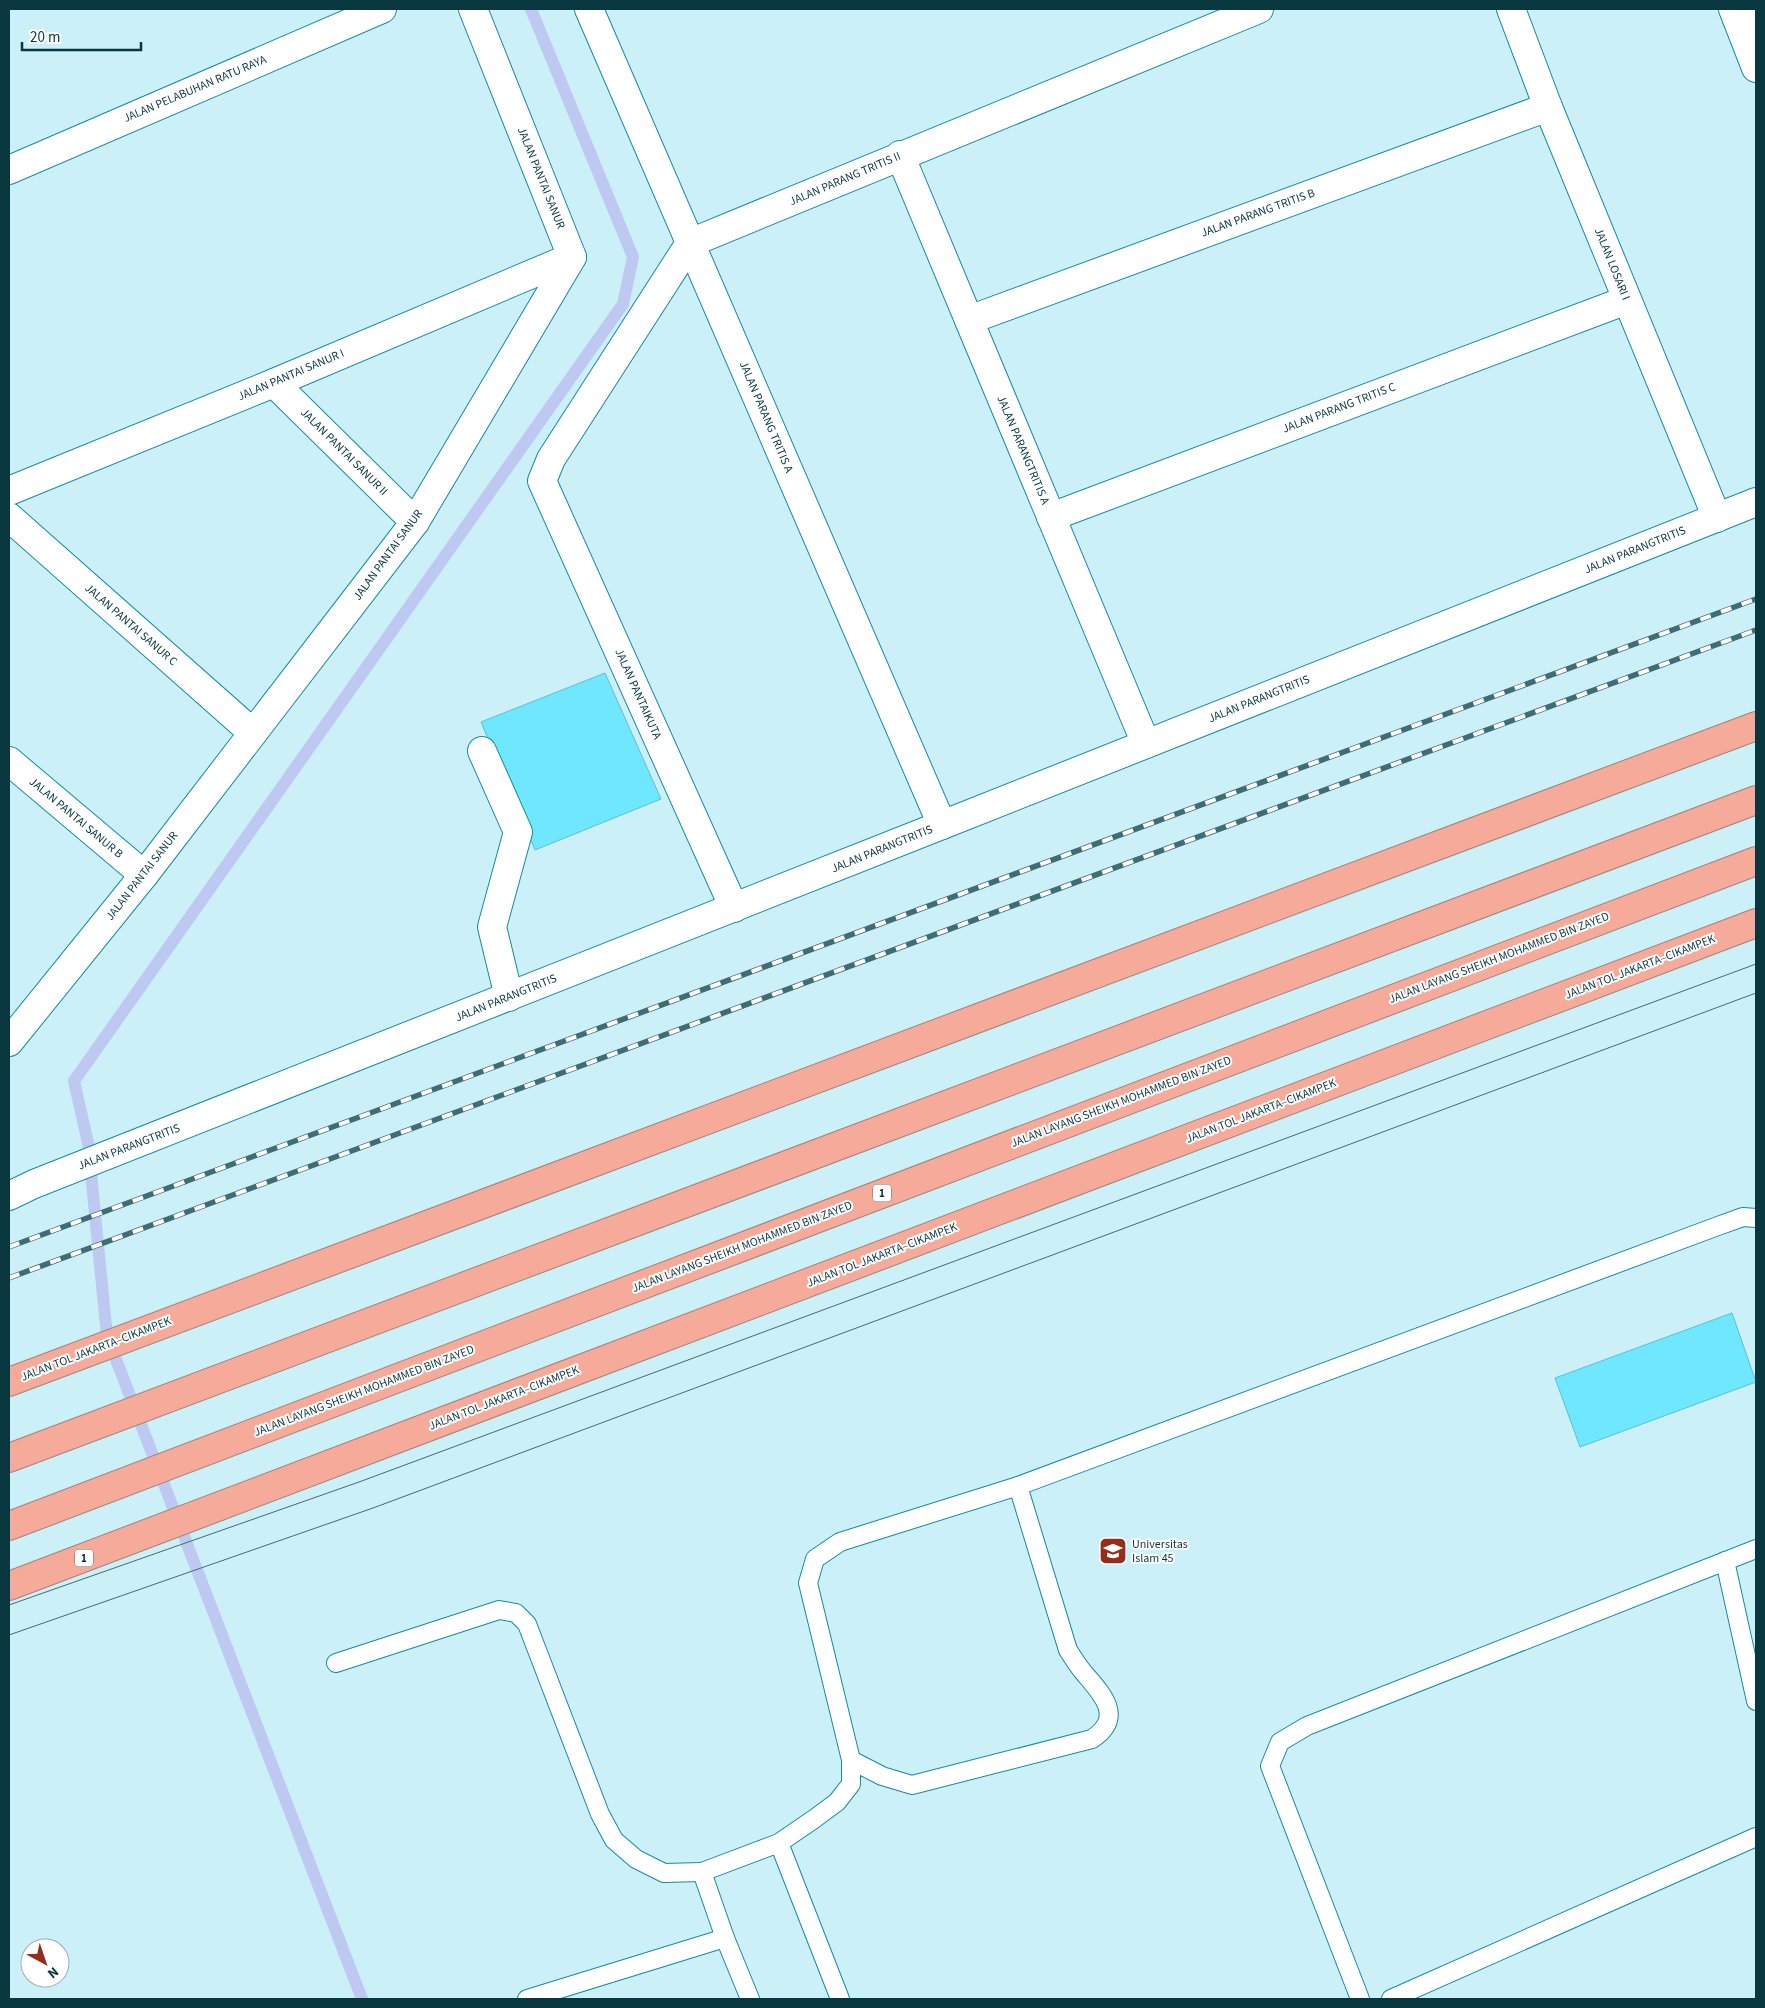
<svg xmlns="http://www.w3.org/2000/svg" width="1765" height="2008" font-family="'Source Sans 3',sans-serif">
  <style>
    .lines { fill: none; stroke-linecap: round; stroke-linejoin: round }
    .stream { stroke: #bec9f1; stroke-width: 12 }
    .building { fill: #6fe7ff; stroke: #5bc0d4 }
    .service-casing { stroke: #158b9e; stroke-width: 20 }
    .minor-casing { stroke: #158b9e; stroke-width: 30 }
    .tertiary-casing { stroke: #158b9e; stroke-width: 30 }
    .motorway-casing { stroke: #a3827a; stroke-width: 30 }
    .service { stroke: #fff; stroke-width: 18 }
    .minor { stroke: #fff; stroke-width: 28 }
    .tertiary { stroke: #fff; stroke-width: 28 }
    .motorway { stroke: #f6aa9a; stroke-width: 28 }
    .tram { stroke: #416c74; stroke-width: 1 }
    .rail-casing { stroke: #416c74; stroke-width: 5.5 }
    .rail { stroke: #fff; stroke-width: 4; stroke-dasharray: 11; stroke-linecap: butt }
    .labels { text-anchor: middle; dominant-baseline: central; stroke-width: 4; stroke-linejoin: round; paint-order: stroke }
    .shield { fill: #fff; stroke: #537379; stroke-width: 1 }
    .shield-label { font-size: 11px; font-weight: bold; fill: #09373f }
    .street-label { font-size: 12px; fill: #09373f; stroke: #fff }
    .poi-label { font-size: 12px; fill: #09373f; stroke: #fff; text-anchor: start }
  </style>
  <rect width="100%" height="100%" fill="#ccf0f8"/>
  <g class="lines">
    <!-- stream -->
    <polyline class="stream" points="362,1999 107,1336 88,1143 74,1081 623,304 633,257 531,9"/>
  </g>
  <!-- building -->
  <g class="building">
    <polygon points="605,673 661,799 535,850 481,722"/>
    <polygon points="1732,1313 1756,1382 1580,1447 1555,1378"/>
  </g>
  <g class="lines">
    <defs>
      <g id="service">
        <polyline points="1725,1561 1756,1701"/>
        <polyline points="336,1663 499,1610 516,1613 527,1624 600,1814 614,1840 636,1859 664,1873 702,1872"/>
        <path d="M851,1760L882,1776L912,1785L1092,1739C1125,1717 1102,1694 1084,1673C1078,1666 1073,1658 1068,1650L1018,1486"/>
        <polyline points="779,1843 840,1999"/>
        <polyline points="527,1999 725,1938"/>
        <polyline points="750,1999 725,1938 702,1872 779,1843 814,1819 837,1802 851,1784 851,1760 808,1583 815,1559 840,1542 1018,1486 1718,1226 1743,1217 1756,1218"/>
        <polyline points="1360,1999 1270,1766 1280,1742 1307,1726 1756,1549"/>
        <polyline points="1391,1999 1756,1837"/>
      </g>
      <g id="minor">
        <polyline points="1511,9 1548,107 1717,518"/>
        <polyline points="1737,19 1756,12"/>
        <polyline points="900,155 1146,744"/>
        <polyline points="9,170 382,9"/>
        <polyline points="969,320 1548,107"/>
        <polyline points="274,383 415,522"/>
        <polyline points="9,491 274,383 572,257"/>
        <polyline points="9,517 253,733"/>
        <polyline points="1051,517 1627,300"/>
        <polyline points="482,751 518,832 492,927 509,997"/>
        <polyline points="9,761 144,875"/>
        <polyline points="734,908 542,481 551,459 690,243 1259,9"/>
        <polyline points="9,1042 144,875 415,522 572,257 473,9"/>
        <polyline points="9,1196 34,1184 942,825"/>
      </g>
      <g id="tertiary">
        <polyline points="589,9 942,825 1756,502"/>
        <polyline points="1733,9 1756,68"/>
      </g>
      <g id="motorway">
        <polyline points="9,1382 1756,726"/>
        <polyline points="9,1458 1756,800"/>
        <polyline points="9,1526 1756,861"/>
        <polyline points="9,1586 1756,923"/>
      </g>
    </defs>
    <!-- service casing -->
    <use href="#service" class="service-casing"/>
    <!-- minor casing -->
    <use href="#minor" class="minor-casing"/>
    <!-- tertiary casing -->
    <use href="#tertiary" class="tertiary-casing"/>
    <!-- motorway casing -->
    <use href="#motorway" class="motorway-casing"/>
    <!-- service -->
    <use href="#service" class="service"/>
    <!-- minor -->
    <use href="#minor" class="minor"/>
    <!-- tertiary -->
    <use href="#tertiary" class="tertiary"/>
    <!-- motorway -->
    <use href="#motorway" class="motorway"/>
    <!-- tram -->
    <g class="tram">
      <polyline points="9,1605 359,1482 1756,964"/>
      <polyline points="9,1635 373,1508 1756,993"/>
    </g>
    <defs>
      <g id="rail">
        <polyline points="9,1247 1756,599"/>
        <polyline points="9,1278 1756,630"/>
      </g>
    </defs>
    <!-- rail casing -->
    <use href="#rail" class="rail-casing"/>
    <!-- rail -->
    <use href="#rail" class="rail"/>
  </g>
  <!-- icons -->
  <defs>
    <symbol id="university-square" viewBox="-11 -11 22 22"><rect x="-9" y="-9" width="18" height="18" rx="4" fill="#962c1a" stroke="#fff"/><path d="M0-5L7-2L0 1L-7-2ZM-4 1L0 2.5L4 1V4Q0 6-4 4Z" fill="#fff"/></symbol>
  </defs>
  <g fill-rule="evenodd">
    <use href="#university-square" x="1097" y="1535" width="32" height="32"/>
  </g>
  <g class="labels">
    <!-- shield labels -->
    <g class="shield">
      <rect x="873" y="1184.5" width="18" height="17" rx="4"/>
      <rect x="75" y="1549.5" width="18" height="17" rx="4"/>
    </g>
    <g class="shield-label">
      <text x="882" y="1193">1</text>
      <text x="84" y="1558">1</text>
    </g>
    <!-- street labels -->
    <g class="street-label">
      <text transform="translate(195 89) rotate(-23)">JALAN PELABUHAN RATU RAYA</text>
      <text transform="translate(541 178) rotate(68)">JALAN PANTAI SANUR</text>
      <text transform="translate(845 179) rotate(-23)">JALAN PARANG TRITIS II</text>
      <text transform="translate(1258 213) rotate(-20)">JALAN PARANG TRITIS B</text>
      <text transform="translate(1612 264) rotate(68)">JALAN LOSARI I</text>
      <text transform="translate(291 375) rotate(-23)">JALAN PANTAI SANUR I</text>
      <text transform="translate(1339 408) rotate(-21)">JALAN PARANG TRITIS C</text>
      <text transform="translate(766 417) rotate(67)">JALAN PARANG TRITIS A</text>
      <text transform="translate(1023 450) rotate(67)">JALAN PARANGTRITIS A</text>
      <text transform="translate(344 452) rotate(45)">JALAN PANTAI SANUR II</text>
      <text transform="translate(1635 550) rotate(-22)">JALAN PARANGTRITIS</text>
      <text transform="translate(388 555) rotate(-54)">JALAN PANTAI SANUR</text>
      <text transform="translate(131 625) rotate(41)">JALAN PANTAI SANUR C</text>
      <text transform="translate(638 694) rotate(66)">JALAN PANTAIKUTA</text>
      <text transform="translate(1259 699) rotate(-22)">JALAN PARANGTRITIS</text>
      <text transform="translate(76 818) rotate(40)">JALAN PANTAI SANUR B</text>
      <text transform="translate(882 849) rotate(-22)">JALAN PARANGTRITIS</text>
      <text transform="translate(142 876) rotate(-52)">JALAN PANTAI SANUR</text>
      <text transform="translate(1499 958) rotate(-21)">JALAN LAYANG SHEIKH MOHAMMED BIN ZAYED</text>
      <text transform="translate(1640 967) rotate(-21)">JALAN TOL JAKARTA–CIKAMPEK</text>
      <text transform="translate(506 998) rotate(-22)">JALAN PARANGTRITIS</text>
      <text transform="translate(1121 1102) rotate(-21)">JALAN LAYANG SHEIKH MOHAMMED BIN ZAYED</text>
      <text transform="translate(1261 1111) rotate(-21)">JALAN TOL JAKARTA–CIKAMPEK</text>
      <text transform="translate(129 1147) rotate(-21)">JALAN PARANGTRITIS</text>
      <text transform="translate(742 1247) rotate(-21)">JALAN LAYANG SHEIKH MOHAMMED BIN ZAYED</text>
      <text transform="translate(882 1255) rotate(-21)">JALAN TOL JAKARTA–CIKAMPEK</text>
      <text transform="translate(96 1349) rotate(-21)">JALAN TOL JAKARTA–CIKAMPEK</text>
      <text transform="translate(364 1391) rotate(-21)">JALAN LAYANG SHEIKH MOHAMMED BIN ZAYED</text>
      <text transform="translate(504 1398) rotate(-21)">JALAN TOL JAKARTA–CIKAMPEK</text>
    </g>
    <!-- poi labels -->
    <g class="poi-label">
      <text x="1132" y="1544">Universitas<tspan x="1132" dy="14">Islam 45</tspan></text>
    </g>
  </g>
  <!-- border -->
  <rect width="1765" height="2008" fill="none" stroke="#09373f" stroke-width="20"/>
  <!-- north arrow -->
  <g transform="translate(45 1963) rotate(140)"><circle r="24" fill="#ffffff" stroke="#9dafb2"/>
  <path d="M0-4L9 19L0 12L-9 19Z" fill="#962c1a"/>
  <text y="-8" font-size="14" font-weight="bold" text-anchor="middle" fill="#09373f">N</text>
  </g>
  <!-- scale -->
  <path d="M22 42v8h119v-8" fill="none" stroke="#09373f" stroke-width="2.5"/>
  <text x="30" y="42" font-size="15" fill="#09373f" stroke="#ffffff" stroke-width="4" paint-order="stroke">20 m</text>
</svg>
